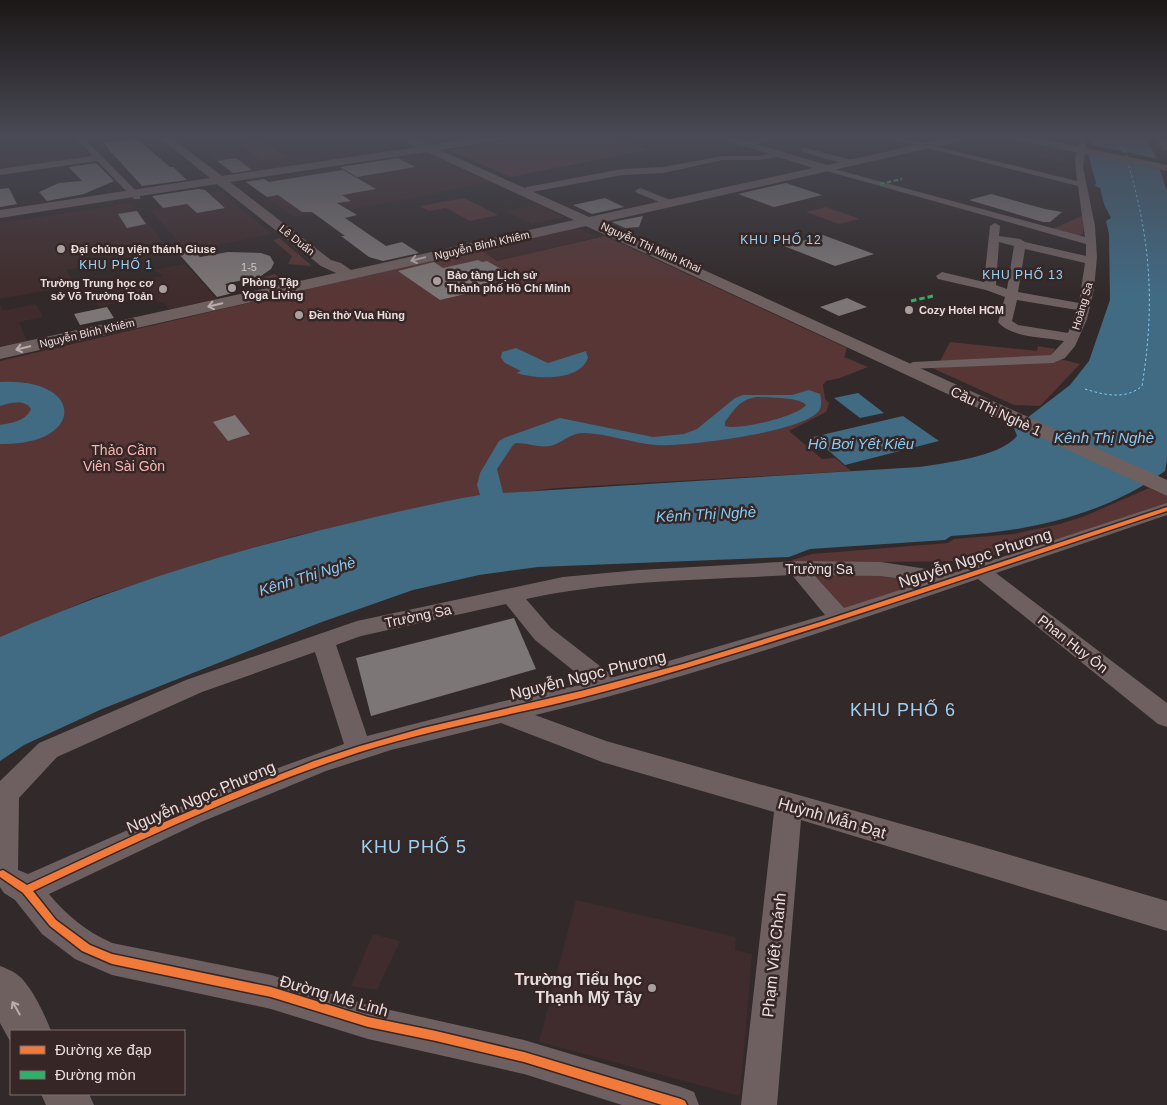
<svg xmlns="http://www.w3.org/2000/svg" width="1167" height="1105" font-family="Arial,sans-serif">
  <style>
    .built { fill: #402c2c }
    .green { fill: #573635 }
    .water { fill: #416a83; fill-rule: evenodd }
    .pier { fill: #322a2a }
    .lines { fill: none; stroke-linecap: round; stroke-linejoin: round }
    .ferry { stroke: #83cdf9; stroke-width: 1; stroke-dasharray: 2.5 2.5; stroke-linecap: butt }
    .building { fill: #7d7676 }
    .minor { fill: #6e6060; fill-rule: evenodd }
    .major { fill: #6f6060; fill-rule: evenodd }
    .quiet-far1 { stroke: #2db169; stroke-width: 2.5; stroke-dasharray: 4.5 2.5; stroke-linecap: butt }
    .quiet { stroke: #2db169; stroke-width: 3; stroke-dasharray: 5.5 3; stroke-linecap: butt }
    .cycleway-casing { stroke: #362726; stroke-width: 3 }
    .cycleway { fill: #f17a3a; fill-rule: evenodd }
    .oneway { stroke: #b8acac }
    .poi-dot { fill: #a99f9f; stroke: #362726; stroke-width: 2 }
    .labels { text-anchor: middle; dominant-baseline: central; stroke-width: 5; stroke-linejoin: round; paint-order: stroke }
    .far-street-label { font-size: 11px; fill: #e9dede; stroke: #362726 }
    .far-poi-label { font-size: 11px; font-weight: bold; fill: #e9dede; stroke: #362726; text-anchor: start }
    .number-label { font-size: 11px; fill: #cec4c4 }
    .far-neighbourhood-label { font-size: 12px; letter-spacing: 1px; fill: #97d3f7; stroke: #362726 }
    .street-label { font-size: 14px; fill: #e9dede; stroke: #362726 }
    .park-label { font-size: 14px; fill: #f8b6b3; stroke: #362726 }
    .water-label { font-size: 15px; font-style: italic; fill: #83cdf9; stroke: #362726 }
    .near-street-label { font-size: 16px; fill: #e9dede; stroke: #362726 }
    .near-poi-label { font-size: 16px; font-weight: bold; fill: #e9dede; stroke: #362726; text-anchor: end }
    .near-neighbourhood-label { font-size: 18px; letter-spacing: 1px; fill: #97d3f7; stroke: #362726 }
  </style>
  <rect width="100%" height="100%" fill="#322a2a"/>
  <!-- built -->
  <g class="built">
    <polygon points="0,137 42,137 39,139 44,147 81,142 95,157 0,171"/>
    <polygon points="220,137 284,137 324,160 298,164 301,166 238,176 190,141"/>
    <polygon points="288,137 358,137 368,143 379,141 400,151 329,161 305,147 311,145 299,139 293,140"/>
    <polygon points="792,137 854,137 876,143 857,147 839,142 816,147 783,139"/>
    <polygon points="976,138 1004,138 1064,150 1066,161 1058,161 995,146 1002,144"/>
    <polygon points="422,153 429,153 490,182 351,210 346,207 294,217 244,181 341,168"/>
    <polygon points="220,191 272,234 187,251 150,210 174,206 168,200"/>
    <polygon points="131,203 163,242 81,256 85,266 66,270 76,285 0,299 0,223"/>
    <polygon points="538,204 565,217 532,224 505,211"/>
    <polygon points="574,228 580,229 597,237 497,261 479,249"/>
    <polygon points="185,264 217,299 169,309 163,302 158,303 153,295 99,307 91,295 144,284 142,280 163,276 154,270"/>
    <polygon points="0,304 3,311 36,304 43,317 19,322 27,341 0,346"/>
    <polygon points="576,900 736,937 735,950 752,954 740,1096 539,1042"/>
    <polygon points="373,934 400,941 377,990 351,986"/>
  </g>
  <!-- green -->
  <g class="green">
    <polygon points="521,137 610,137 647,150 510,177 450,150"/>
    <polygon points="262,141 287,157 263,161 239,144"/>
    <polygon points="464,198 498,215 470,221 446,208 429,211 420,206"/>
    <polygon points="826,207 860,219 839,224 806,212"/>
    <polygon points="1084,215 1083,234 1079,236 1050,230"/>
    <polygon points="605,236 847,348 844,357 868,367 840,378 826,381 823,385 825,399 829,403 826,412 789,431 822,459 835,458 851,471 557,488 453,500 291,537 215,559 95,597 0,637 0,361 479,249 497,261"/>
    <polygon points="279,238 312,266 288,264 292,256 273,240"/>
    <path d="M275,274L283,281C271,287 253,292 241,283Z"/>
    <polygon points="950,342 1037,351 1038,346 1055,349 1051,357 939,363"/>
    <polygon points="1064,360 1080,364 1040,406 1014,405 932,368"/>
    <polygon points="1149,488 1167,496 1167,504 1071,536 969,561 794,563 792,560 812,554 948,543 954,539 1014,534 1060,524 1085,516"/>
    <polygon points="811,574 914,575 924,584 842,610"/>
  </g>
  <!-- water -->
  <g class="water">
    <path d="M1093,137H1145L1155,155L1167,191V460L1165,471C1103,516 1026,532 951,536L945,540L810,549L789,557L538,567L479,575L413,590L319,623L102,709L24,745L0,761V637C110,588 225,553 342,525C388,514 433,503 480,495L477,485L480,473L499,441L504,438L560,418L653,437L684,434L697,429L735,398L743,395H792L809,390L820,394C821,398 822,404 820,409C809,432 683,447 656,445C632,443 609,434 585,433C570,432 563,443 550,446C539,448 528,443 516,443L513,445L497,469L503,493L919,467C944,463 1000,457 1017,436L1014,428L1070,385L1089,361L1110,300L1109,234L1106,221L1111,218L1104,204L1100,188L1095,186L1096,183L1088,154ZM757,397C768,398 800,397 806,405C799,416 737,431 725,426V422C734,410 740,399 757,397Z"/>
    <path d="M516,348L548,363L586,351L588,358C579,382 536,379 516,373L521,371L505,363L501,358L502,352Z"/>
    <path d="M0,382C86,377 86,446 0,444V425C12,423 26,421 31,409C25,399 10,403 0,406Z"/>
    <polygon points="858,393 884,413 860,418 834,398"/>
    <polygon points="903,416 939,441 845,465 813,437"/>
  </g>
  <!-- pier -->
  <polygon class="pier" points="1088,144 1159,159 1161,170 1086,153"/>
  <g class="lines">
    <!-- ferry -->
    <g class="ferry">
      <polyline points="1117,137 1127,157"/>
      <path d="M1085,389C1104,395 1126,400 1142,386C1155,306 1151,241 1128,163"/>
    </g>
  </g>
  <!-- building -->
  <g class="building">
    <polygon points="137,139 170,167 173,167 187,180 142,186 103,143"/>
    <polygon points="236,158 252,170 233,173 217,161"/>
    <polygon points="398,158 415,167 357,177 340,167"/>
    <polygon points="96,163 114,181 84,194 47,201 39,192 59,183 82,181 69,167"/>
    <polygon points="343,170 376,189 342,195 351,201 337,203 357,215 345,218 386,246 402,242 419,253 383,261 369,257 341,236 345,236 312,212 302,212 278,195 267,197 246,182 264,179 269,182"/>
    <polygon points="786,183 822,195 774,207 738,194"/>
    <polygon points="9,188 17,204 0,207 0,189"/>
    <polygon points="198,189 205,190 225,208 197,213 187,204 163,208 152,196"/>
    <polygon points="991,194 1045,209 1062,212 1050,222 1043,222 969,200"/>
    <polygon points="605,198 624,207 592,214 573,205"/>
    <polygon points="137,211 146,224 127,228 118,214"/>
    <polygon points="643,216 639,227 625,228 612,222"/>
    <polygon points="823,235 874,254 835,266 784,246"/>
    <polygon points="194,251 200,257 228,252 261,253 270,256 274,263 271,269 261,276 225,284 233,293 217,297 179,254"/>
    <polygon points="478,260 482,262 487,261 508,273 503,274 508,277 473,287 478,291 440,300 398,271 434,262 443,268"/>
    <polygon points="847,298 867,307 839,316 820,307"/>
    <polygon points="107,307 114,318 80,325 74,314"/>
    <polygon points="235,415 250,434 228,441 213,422"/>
    <polygon points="514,618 536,669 371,716 356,658"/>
  </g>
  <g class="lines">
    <!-- minor -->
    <g class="minor">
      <polygon points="75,137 83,137 140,195 140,199 134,199 97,161 0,175 0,169 93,156"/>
      <polygon points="768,137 784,137 745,146 741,144"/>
      <path d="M883,137H897L1077,181L1075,158L1080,141L1079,137H1087L1083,167L1095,226L1097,257L1094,289L1087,319L1075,346L1065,358L1053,363L908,369L906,366L913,362L1051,355L1064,341C1045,337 1011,338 998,322L1005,297L986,290L938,279L936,276L942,272L984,282L990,226L995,223L1000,226L999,236L1020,239L1025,242L1086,256V244L823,170V166L1085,237L1078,186ZM999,242L1014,246L1007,289L996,285ZM1025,249L1085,263L1079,303L1018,292ZM1017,300L1077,310L1068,333L1018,325L1012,321Z"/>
      <polygon points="1156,137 1164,137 1167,142 1167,150 1164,150"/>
      <polygon points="805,148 852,160 853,162 849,165 802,152 802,148"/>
      <polygon points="781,152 784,152 784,156 759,160 723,160 663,173 622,175 527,193 522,190 527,187 622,169 663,167 723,156 759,156"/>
      <polygon points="640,188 673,201 675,203 667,205 637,193 635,191"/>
      <path d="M1167,503V515L996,573L1167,703V727L1158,724L978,579C831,629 685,680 535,715L606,741L969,843L1167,901V931L801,820L777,1105H741L774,812L602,762L501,723L391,750L326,771L201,822L49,894C66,915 87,932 112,943L271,975L368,1005L524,1040L681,1087L694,1092L699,1105H622L524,1074L368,1039L271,1009L112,975L75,959L42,934L15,900L4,893L0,887V781L39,743L186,680L357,621L563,577L639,570L797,561L881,562L953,573ZM792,575L825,615L614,677L551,628L526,599C612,580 703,580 792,575ZM814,575L881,576L925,582L844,608ZM506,604L535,640L589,683L500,702L367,736L336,645L361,636ZM315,652L344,744L223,788L28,874L18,870L19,798L57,757L202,692Z"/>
    </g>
    <!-- major -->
    <g class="major">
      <path d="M159,137H170L222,176L417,147L399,137H412L430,145L482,137H507L502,140L440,150L589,217L813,168L716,137H732L827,165L951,137H970L965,140L600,223L1167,480V496L586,226L0,359V347L336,273L321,266L217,184L0,218V210L210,178ZM427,152L574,220L351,270L341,263L331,260L230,182Z"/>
      <polygon points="1012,137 1032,137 1167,165 1167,171 1017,140"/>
      <path d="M0,966C5,968 11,970 15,973C30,982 45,1015 51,1031H11V1043L0,1023Z"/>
      <polygon points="41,1094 89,1094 94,1105 46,1105"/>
    </g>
    <!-- quiet-far1 -->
    <polyline class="quiet-far1" points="880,184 902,179"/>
    <!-- quiet -->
    <polyline class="quiet" points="911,301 933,296"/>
    <defs>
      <path id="cycleway" d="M1167,507V511C1007,564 848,620 686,668C640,682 594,695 547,706C484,720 421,733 360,752C247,789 140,840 33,891L56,920L90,945L112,954L271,987L368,1017L436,1031L524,1052L681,1099L685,1101L687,1105H662L524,1062L436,1041L368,1027L271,997L112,964L82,951L50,926L23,893L0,877V871L3,870L27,885L146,830L230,794L314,761L360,746L423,728L581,691L683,664L820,622Z"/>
    </defs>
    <!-- cycleway casing -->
    <use href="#cycleway" class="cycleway-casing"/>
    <!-- cycleway -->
    <use href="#cycleway" class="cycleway"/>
  </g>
  <!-- one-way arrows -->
  <defs><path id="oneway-shaft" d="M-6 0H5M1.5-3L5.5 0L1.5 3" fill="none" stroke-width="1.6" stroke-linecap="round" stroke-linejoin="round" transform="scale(1.25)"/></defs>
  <g class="oneway">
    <use href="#oneway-shaft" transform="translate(418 259) rotate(167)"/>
    <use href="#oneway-shaft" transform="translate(215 305) rotate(167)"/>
    <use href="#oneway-shaft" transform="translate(23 348) rotate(167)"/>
    <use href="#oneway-shaft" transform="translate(16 1008) rotate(-120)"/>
  </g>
  <!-- sky -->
  <linearGradient id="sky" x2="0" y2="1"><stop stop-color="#1c1717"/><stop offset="0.47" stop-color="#494a55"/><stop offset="1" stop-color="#494a55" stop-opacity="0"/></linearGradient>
  <rect width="1167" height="292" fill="url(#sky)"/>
  <!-- markers -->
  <g class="poi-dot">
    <circle cx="61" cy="249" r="5"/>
    <circle cx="437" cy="281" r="5"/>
    <circle cx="232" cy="288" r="5"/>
    <circle cx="163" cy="289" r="5"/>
    <circle cx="909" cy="310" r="5"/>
    <circle cx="299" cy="315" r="5"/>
    <circle cx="652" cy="988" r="5"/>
  </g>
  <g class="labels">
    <!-- far-street labels -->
    <g class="far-street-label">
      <text transform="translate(297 240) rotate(38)">Lê Duẩn</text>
      <text transform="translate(482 245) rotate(-13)">Nguyễn Bỉnh Khiêm</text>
      <text transform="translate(651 247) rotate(24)">Nguyễn Thị Minh Khai</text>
      <text transform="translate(1082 306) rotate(-74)">Hoàng Sa</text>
      <text transform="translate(87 333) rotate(-13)">Nguyễn Bỉnh Khiêm</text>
    </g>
    <!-- far-poi labels -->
    <g class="far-poi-label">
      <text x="71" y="249">Đại chủng viện thánh Giuse</text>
      <text x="447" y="275">Bảo tàng Lịch sử<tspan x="447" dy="13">Thành phố Hồ Chí Minh</tspan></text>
      <text x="242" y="282">Phòng Tập<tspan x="242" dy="13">Yoga Living</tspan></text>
      <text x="153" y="283" text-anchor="end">Trường Trung học cơ<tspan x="153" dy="13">sở Võ Trường Toản</tspan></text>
      <text x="919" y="310">Cozy Hotel HCM</text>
      <text x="309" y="315">Đền thờ Vua Hùng</text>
    </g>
    <!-- number labels -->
    <g class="number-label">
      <text x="249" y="267">1-5</text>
    </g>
    <!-- far-neighbourhood labels -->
    <g class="far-neighbourhood-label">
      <text x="781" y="240">KHU PHỐ 12</text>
      <text x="116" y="265">KHU PHỐ 1</text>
      <text x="1023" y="275">KHU PHỐ 13</text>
    </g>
    <!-- street labels -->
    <g class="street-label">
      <text transform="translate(996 411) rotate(25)">Cầu Thị Nghè 1</text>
      <text x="819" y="569">Trường Sa</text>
      <text transform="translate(418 616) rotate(-12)">Trường Sa</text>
      <text transform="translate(1073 644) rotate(38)">Phan Huy Ôn</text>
    </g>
    <!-- park labels -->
    <g class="park-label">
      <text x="124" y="450">Thảo Cầm<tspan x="124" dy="16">Viên Sài Gòn</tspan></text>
    </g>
    <!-- water labels -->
    <g class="water-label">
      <text x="1104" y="437">Kênh Thị Nghè</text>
      <text x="861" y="443">Hồ Bơi Yết Kiêu</text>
      <text transform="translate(706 514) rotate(-3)">Kênh Thị Nghè</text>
      <text transform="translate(307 576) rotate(-17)">Kênh Thị Nghè</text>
    </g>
    <!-- near-street labels -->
    <g class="near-street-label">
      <text transform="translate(975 558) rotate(-18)">Nguyễn Ngọc Phương</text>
      <text transform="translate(588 675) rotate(-14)">Nguyễn Ngọc Phương</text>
      <text transform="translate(201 797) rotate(-23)">Nguyễn Ngọc Phương</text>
      <text transform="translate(832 818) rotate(16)">Huỳnh Mẫn Đạt</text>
      <text transform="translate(774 955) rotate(-84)">Phạm Viết Chánh</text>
      <text transform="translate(334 996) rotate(16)">Đường Mê Linh</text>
    </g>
    <!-- near-poi labels -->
    <g class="near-poi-label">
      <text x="642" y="979">Trường Tiểu học<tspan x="642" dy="18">Thạnh Mỹ Tây</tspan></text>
    </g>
    <!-- near-neighbourhood labels -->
    <g class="near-neighbourhood-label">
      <text x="903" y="710">KHU PHỐ 6</text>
      <text x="414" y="847">KHU PHỐ 5</text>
    </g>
  </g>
  <!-- legend -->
  <rect x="10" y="1030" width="175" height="65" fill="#362726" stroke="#7e7070"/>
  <rect x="20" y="1046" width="25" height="8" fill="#f17a3a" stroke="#7e7070"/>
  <text x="55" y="1055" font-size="15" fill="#e9dede">Đường xe đạp</text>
  <rect x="20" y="1071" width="25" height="8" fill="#2db169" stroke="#7e7070"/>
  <text x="55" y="1080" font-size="15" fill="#e9dede">Đường mòn</text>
</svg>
